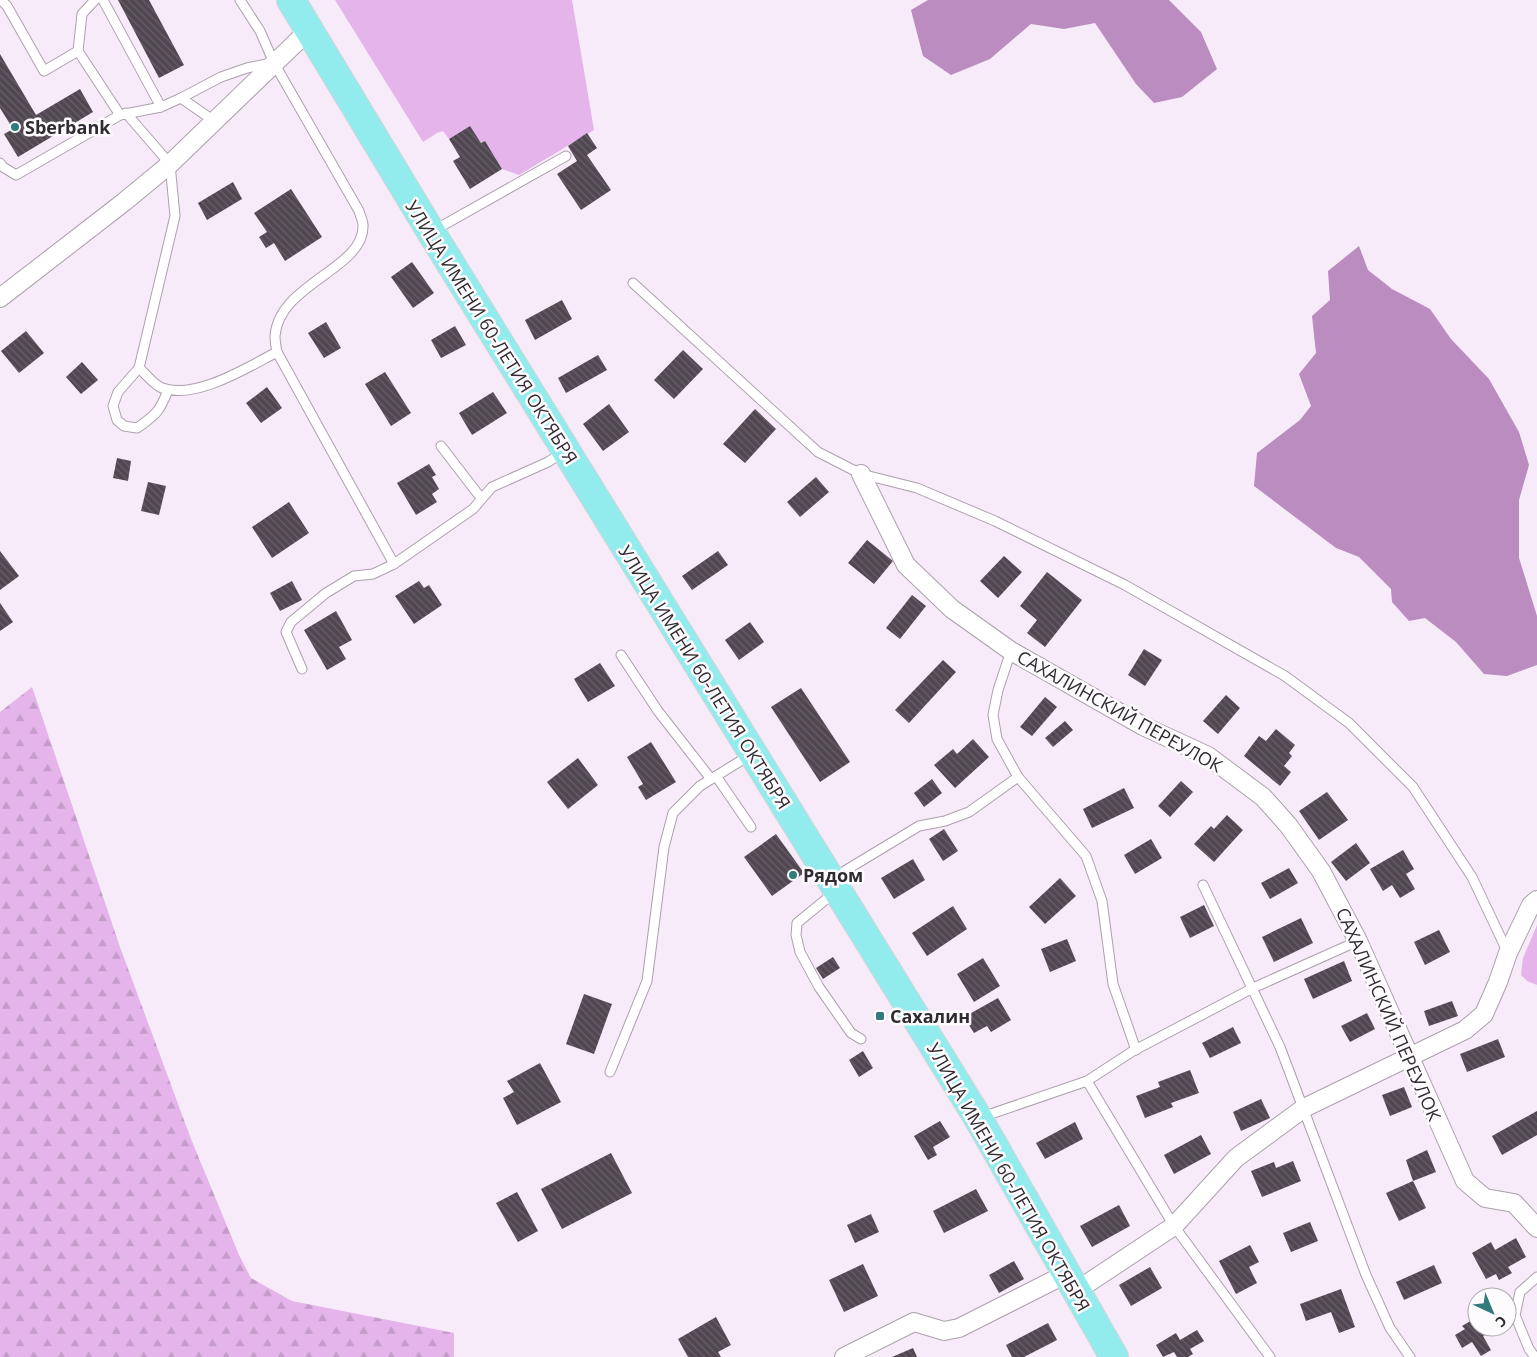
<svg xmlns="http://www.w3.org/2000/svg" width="1537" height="1357" font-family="'Open Sans',sans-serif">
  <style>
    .grass { fill: #e4b4ea }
    .forest { fill: url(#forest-firs) }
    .water { fill: #bb8cc0 }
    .building { fill: url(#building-back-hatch) }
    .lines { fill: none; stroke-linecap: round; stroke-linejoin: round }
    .service-casing { stroke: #aca0ad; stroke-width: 11 }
    .minor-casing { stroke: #aca0ad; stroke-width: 20 }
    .primary-casing { stroke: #d6d5d6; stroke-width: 30 }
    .service { stroke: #fff; stroke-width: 9 }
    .minor { stroke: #fff; stroke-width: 18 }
    .primary { stroke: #92ebed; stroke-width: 28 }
    .poi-dot { fill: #317b7c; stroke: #fefbfe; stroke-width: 2 }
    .labels { text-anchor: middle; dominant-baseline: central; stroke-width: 5; stroke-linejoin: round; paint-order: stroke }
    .poi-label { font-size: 18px; font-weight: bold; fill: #302b30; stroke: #fefbfe; text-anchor: start }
    .street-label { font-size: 18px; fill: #302b30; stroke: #fefbfe }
  </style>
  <defs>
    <pattern id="forest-firs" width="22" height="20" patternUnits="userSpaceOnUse" patternTransform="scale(1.25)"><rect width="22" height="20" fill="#e4b4ea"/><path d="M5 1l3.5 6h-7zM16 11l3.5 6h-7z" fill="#c49bc9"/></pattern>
    <pattern id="building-back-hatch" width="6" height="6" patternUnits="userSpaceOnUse" patternTransform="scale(1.25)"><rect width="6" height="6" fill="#514752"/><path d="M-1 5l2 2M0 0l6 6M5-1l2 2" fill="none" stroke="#675f68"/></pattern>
  </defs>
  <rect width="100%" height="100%" fill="#f7eaf9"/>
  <!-- grass -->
  <g class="grass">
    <polygon points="335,0 572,0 594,130 519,175 502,169 485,141 481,143 470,126 449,139 443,131 437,133 423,142"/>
    <polygon points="1537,925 1537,985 1527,981 1521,975 1523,958"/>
  </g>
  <!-- forest -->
  <polygon class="forest" points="32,687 120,947 191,1139 239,1255 251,1278 292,1301 454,1333 454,1357 0,1357 0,712"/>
  <!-- water -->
  <g class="water">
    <polygon points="928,0 1169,0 1201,32 1217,69 1182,97 1154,103 1136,84 1095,23 1064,29 1031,24 990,59 951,75 923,56 911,10"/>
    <polygon points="1359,246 1368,270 1392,289 1430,309 1451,339 1489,379 1519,432 1529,465 1519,500 1519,558 1537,616 1537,665 1507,676 1484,674 1456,642 1425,618 1409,621 1392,602 1391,589 1359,557 1336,548 1254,486 1257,453 1300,420 1311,406 1299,374 1316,353 1312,316 1330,300 1328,271"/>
  </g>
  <!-- building -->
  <g class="building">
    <polygon points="118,0 149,0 184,65 159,78"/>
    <polygon points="0,54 36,115 80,89 93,112 18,157 4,134 13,129 0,108"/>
    <polygon points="470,126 481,143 485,141 502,169 470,189 453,161 460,157 449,139"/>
    <polygon points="587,133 597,148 587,155 611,190 581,210 557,174 577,161 568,146"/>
    <polygon points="233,182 242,199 207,220 198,203"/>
    <polygon points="291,189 322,237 285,261 274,243 266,248 259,237 267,232 254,213"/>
    <polygon points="412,262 434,293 413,308 391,277"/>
    <polygon points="562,300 572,319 535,340 525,320"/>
    <polygon points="326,322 341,348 324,358 308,333"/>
    <polygon points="455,326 466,345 441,358 431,340"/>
    <polygon points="26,331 44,353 19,373 1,351"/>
    <polygon points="683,350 703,369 674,399 654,380"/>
    <polygon points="598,355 607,370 566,393 558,378"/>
    <polygon points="82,362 98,380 81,394 66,377"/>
    <polygon points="385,372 411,413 391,426 365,384"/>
    <polygon points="267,387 282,408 261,423 246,403"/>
    <polygon points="493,392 507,413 472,435 459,413"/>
    <polygon points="609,404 629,432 603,451 583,424"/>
    <polygon points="755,409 776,429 745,463 723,444"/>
    <polygon points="117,458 131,461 128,481 113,478"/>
    <polygon points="429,464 436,475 432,477 439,489 432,494 437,502 416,515 397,483"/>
    <polygon points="816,477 829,492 800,517 787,502"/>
    <polygon points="148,482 166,486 159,515 141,511"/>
    <polygon points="289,502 309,533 272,558 252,527"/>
    <polygon points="867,540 893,561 874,584 848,563"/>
    <polygon points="0,551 19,576 0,590"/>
    <polygon points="718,551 728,565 692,590 682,576"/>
    <polygon points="1004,556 1022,572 998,598 980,581"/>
    <polygon points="1047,572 1082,600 1045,647 1027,633 1037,620 1020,606"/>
    <polygon points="292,581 302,600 280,611 270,593"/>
    <polygon points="419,581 424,588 429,585 442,605 414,624 395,596"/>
    <polygon points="912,595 926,606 900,639 886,628"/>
    <polygon points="0,603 13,622 0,631"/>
    <polygon points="336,611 352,640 339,647 346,659 327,670 304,630"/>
    <polygon points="750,622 764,642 739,660 725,640"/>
    <polygon points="1144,649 1162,660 1145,686 1128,675"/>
    <polygon points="943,660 956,672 909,723 895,710"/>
    <polygon points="600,663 615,686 588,702 574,679"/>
    <polygon points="801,688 850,762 820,782 771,707"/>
    <polygon points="1226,695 1240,708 1218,734 1203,721"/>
    <polygon points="1045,697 1057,707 1032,736 1020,727"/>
    <polygon points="1065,721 1073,730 1053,747 1045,738"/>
    <polygon points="1276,729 1295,745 1289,753 1292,756 1284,766 1291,772 1280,786 1244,756 1259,736 1266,741"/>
    <polygon points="973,739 989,757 955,788 934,765 953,749 957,754"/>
    <polygon points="651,742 676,782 646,800 638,787 643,784 627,757"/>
    <polygon points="578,758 598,785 568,809 547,782"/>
    <polygon points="932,779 942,793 924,807 914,793"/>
    <polygon points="1181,781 1193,792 1170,817 1158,806"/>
    <polygon points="1124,788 1134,808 1092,828 1083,809"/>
    <polygon points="1327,792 1348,820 1319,840 1299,811"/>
    <polygon points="1227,815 1243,830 1214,862 1194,844 1211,826 1214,829"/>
    <polygon points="944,829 958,851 943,861 929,839"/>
    <polygon points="776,834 804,873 772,896 744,857"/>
    <polygon points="1151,839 1162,858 1135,874 1124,855"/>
    <polygon points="1356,843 1370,863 1346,881 1331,862"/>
    <polygon points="1403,850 1414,869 1406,874 1415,889 1400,898 1392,885 1383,891 1370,869"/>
    <polygon points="913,859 925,880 894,899 881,878"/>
    <polygon points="1289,868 1298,883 1270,899 1261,883"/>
    <polygon points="1060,878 1076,896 1045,924 1029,907"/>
    <polygon points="1204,905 1214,926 1190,938 1180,917"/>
    <polygon points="953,906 967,929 927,956 912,933"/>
    <polygon points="1301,918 1313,943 1274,962 1262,937"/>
    <polygon points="1439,930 1450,952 1425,965 1414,942"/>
    <polygon points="1067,939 1076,961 1050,972 1041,949"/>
    <polygon points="833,957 840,968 823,979 816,968"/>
    <polygon points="983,958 1000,986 974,1002 957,974"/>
    <polygon points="1344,961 1352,981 1313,999 1304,979"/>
    <polygon points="584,994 612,1004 594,1054 566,1044"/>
    <polygon points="998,998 1011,1020 991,1032 987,1026 974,1033 964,1017"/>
    <polygon points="1452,1001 1458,1016 1429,1026 1424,1011"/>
    <polygon points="1367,1013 1375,1029 1350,1042 1341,1026"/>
    <polygon points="1233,1027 1241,1043 1210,1058 1202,1043"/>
    <polygon points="1498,1039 1505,1057 1467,1072 1460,1054"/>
    <polygon points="863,1051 873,1068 859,1077 849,1060"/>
    <polygon points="540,1063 561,1102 517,1125 503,1098 514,1092 507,1081"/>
    <polygon points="1190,1070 1199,1093 1171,1103 1173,1107 1145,1118 1136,1096 1160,1087 1158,1082"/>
    <polygon points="1404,1087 1412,1107 1390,1116 1382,1095"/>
    <polygon points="1261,1099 1270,1118 1241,1131 1233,1112"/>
    <polygon points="1537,1111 1537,1135 1502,1155 1492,1136"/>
    <polygon points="940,1121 950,1137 933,1147 937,1155 928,1160 914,1136"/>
    <polygon points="1075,1122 1083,1139 1045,1159 1036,1143"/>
    <polygon points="1201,1135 1211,1154 1174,1174 1164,1155"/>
    <polygon points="1427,1150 1436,1172 1413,1181 1426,1208 1399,1221 1386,1193 1413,1181 1406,1160"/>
    <polygon points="611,1153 632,1193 562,1229 541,1189"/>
    <polygon points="1293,1161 1301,1181 1262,1197 1251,1171 1274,1162 1276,1168"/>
    <polygon points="976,1189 988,1211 944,1233 933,1211"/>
    <polygon points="517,1192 538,1231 518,1242 496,1203"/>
    <polygon points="1119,1205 1130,1226 1092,1247 1080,1226"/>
    <polygon points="871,1214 879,1232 855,1243 847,1225"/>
    <polygon points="1310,1222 1318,1241 1291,1252 1283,1233"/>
    <polygon points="1516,1238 1526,1257 1508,1267 1512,1273 1499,1280 1496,1274 1486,1279 1472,1253 1491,1242 1495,1250"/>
    <polygon points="1250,1245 1259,1262 1249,1267 1257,1283 1236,1294 1219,1261"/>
    <polygon points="1014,1261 1024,1279 999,1293 989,1275"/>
    <polygon points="863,1264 878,1296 844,1312 829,1280"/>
    <polygon points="1434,1265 1442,1283 1404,1300 1396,1282"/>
    <polygon points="1150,1267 1162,1288 1131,1306 1119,1285"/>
    <polygon points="1341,1289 1355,1327 1339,1333 1331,1312 1306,1321 1300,1304"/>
    <polygon points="716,1317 731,1345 718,1352 721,1357 688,1357 678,1339"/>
    <polygon points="1477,1317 1477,1327 1498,1327 1483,1336 1491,1350 1481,1356 1472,1342 1462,1348 1455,1335 1465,1329 1462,1326"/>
    <polygon points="1048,1323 1057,1340 1024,1357 1012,1357 1006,1345"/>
    <polygon points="1197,1330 1204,1341 1190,1349 1193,1354 1188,1357 1177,1357 1174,1352 1163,1357 1156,1345 1176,1333 1180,1340"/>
    <polygon points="913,1348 917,1357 892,1357"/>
  </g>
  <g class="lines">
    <defs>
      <g id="service">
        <polyline points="1,0 7,6 44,71 78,51"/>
        <polyline points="95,0 82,14 78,51 120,115"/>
        <polyline points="103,0 161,107"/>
        <path d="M240,0L260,31L274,63L359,211C360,215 363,221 363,225C365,269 279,283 275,336C275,341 276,347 277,352L394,564L473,509L492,487L548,462L563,452"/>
        <polyline points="181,98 221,77 247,68 271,63"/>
        <path d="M126,113L170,164L175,216L139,368L118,392L113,406L117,420L124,426L137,428C156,415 160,411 168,390"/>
        <polyline points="0,163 3,167 16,175 120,115 161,107 181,98 214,121"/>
        <polyline points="433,231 566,156"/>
        <polyline points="633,283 818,452 861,474 917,488 995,521 1125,585 1285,676 1349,723 1413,787 1472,877 1508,953"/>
        <path d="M139,368C146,374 154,385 162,388C196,400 248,367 277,352"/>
        <polyline points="441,446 481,498"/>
        <polyline points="1011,651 998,690 993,715 997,739 1018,777 1086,856 1102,901 1113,984 1136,1050"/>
        <polyline points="621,655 658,711 711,779"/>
        <polyline points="302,669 286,632 291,622 326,593 354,576 373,574 394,564"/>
        <polyline points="716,776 751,827"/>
        <polyline points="833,878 919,826 945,821 969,812 1018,777"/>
        <polyline points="1203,885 1280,1047 1366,1275 1390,1328 1410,1357"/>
        <polyline points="835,892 797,923 796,935 800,952 819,987 851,1033 861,1039"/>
        <polyline points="610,1072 647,981 664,847 673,813 700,786 750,755"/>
        <polyline points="1087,1081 1174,1226 1270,1357"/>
        <polyline points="982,1117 1087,1081 1133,1051 1253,988 1358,941"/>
        <polyline points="1535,1357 1529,1349 1515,1315 1520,1292 1537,1277"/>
      </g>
      <g id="minor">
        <polyline points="0,298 124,202 170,164 309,30"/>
        <polyline points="861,474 906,565 952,609 1011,651 1143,726 1208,756 1263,797 1288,825 1321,871 1358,941 1465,1181 1485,1198 1514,1203 1537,1228"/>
        <polyline points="1076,1291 1174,1226 1236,1158 1304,1108 1465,1030 1484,1014 1498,982 1508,953 1531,905 1537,900"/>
        <polyline points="844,1357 914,1322 944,1331 959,1328 1066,1274"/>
      </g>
      <polyline id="primary" points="291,0 431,232 978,1118 1114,1357"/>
    </defs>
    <!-- service casing -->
    <use href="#service" class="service-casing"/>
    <!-- minor casing -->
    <use href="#minor" class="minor-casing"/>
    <!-- primary casing -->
    <use href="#primary" class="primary-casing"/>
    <!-- service -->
    <use href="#service" class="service"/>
    <!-- minor -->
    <use href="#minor" class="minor"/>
    <!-- primary -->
    <use href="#primary" class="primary"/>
  </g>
  <!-- markers -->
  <g class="poi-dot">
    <circle cx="15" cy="127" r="5"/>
    <circle cx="793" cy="875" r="5"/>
    <rect x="875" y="1011" width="10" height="10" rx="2.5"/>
  </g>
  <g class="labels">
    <!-- poi labels -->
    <g class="poi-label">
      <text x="25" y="127">Sberbank</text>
      <text x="803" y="875">Рядом</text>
      <text x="890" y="1016">Сахалин</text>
    </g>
    <!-- street labels -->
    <g class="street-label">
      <text transform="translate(492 332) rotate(58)">УЛИЦА ИМЕНИ 60-ЛЕТИЯ ОКТЯБРЯ</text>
      <text transform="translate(705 677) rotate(58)">УЛИЦА ИМЕНИ 60-ЛЕТИЯ ОКТЯБРЯ</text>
      <text transform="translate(1120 711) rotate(29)">САХАЛИНСКИЙ ПЕРЕУЛОК</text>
      <text transform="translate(1389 1014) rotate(66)">САХАЛИНСКИЙ ПЕРЕУЛОК</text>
      <text transform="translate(1009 1177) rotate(60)">УЛИЦА ИМЕНИ 60-ЛЕТИЯ ОКТЯБРЯ</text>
    </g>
  </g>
  <!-- north arrow -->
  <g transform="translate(1492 1312) rotate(136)"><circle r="24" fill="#fefbfe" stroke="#aca8ac"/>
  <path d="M0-4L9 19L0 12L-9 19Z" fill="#317b7c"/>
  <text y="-8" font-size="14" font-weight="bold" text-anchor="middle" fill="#302b30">С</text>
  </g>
</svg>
